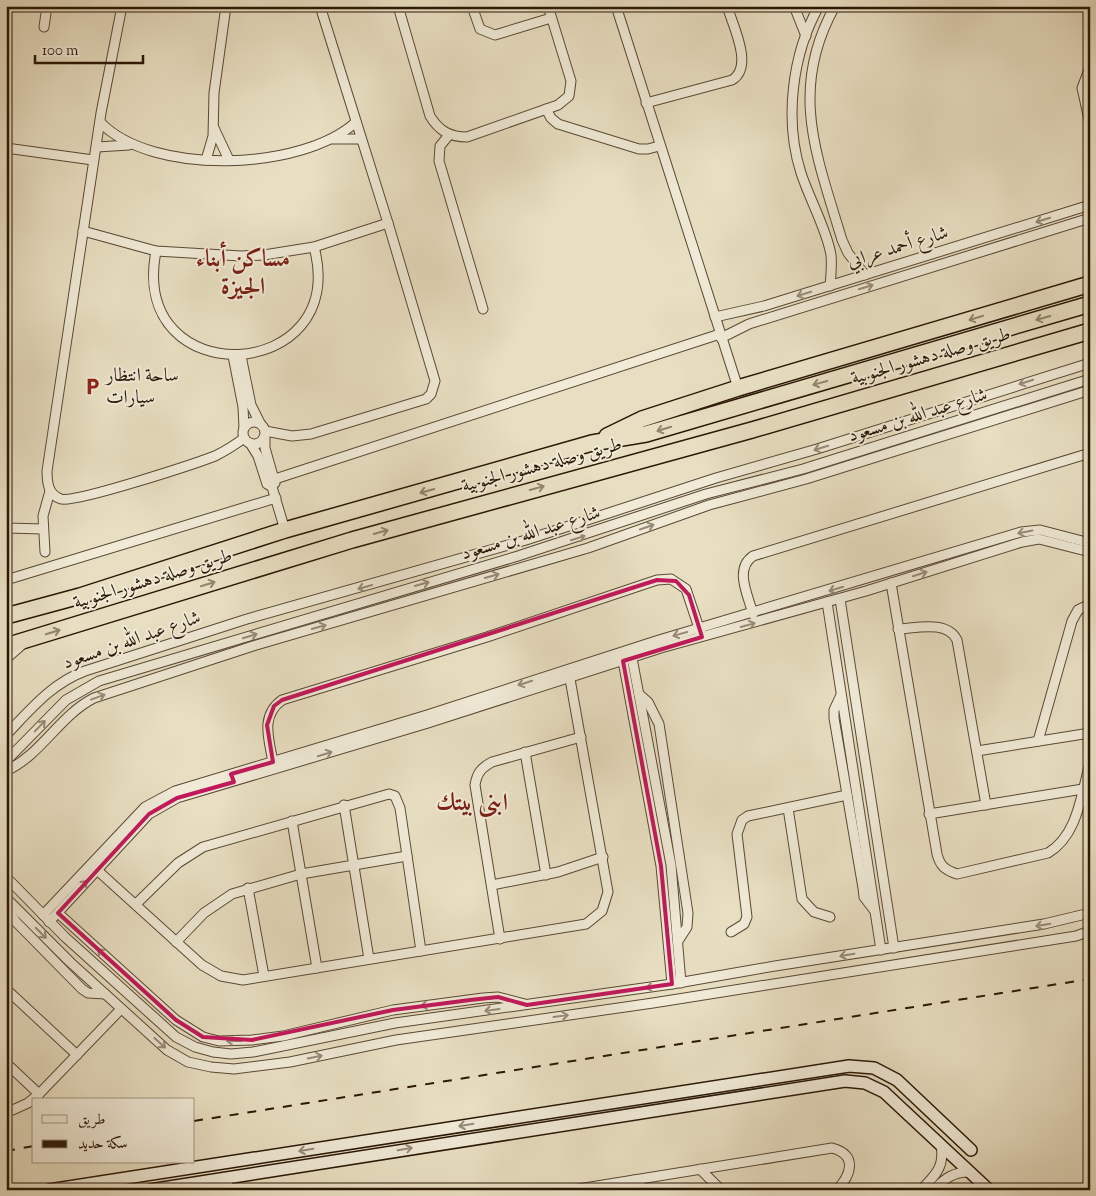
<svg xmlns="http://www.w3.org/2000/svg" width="1096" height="1196" font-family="'Sorts Mill Goudy',Amiri,serif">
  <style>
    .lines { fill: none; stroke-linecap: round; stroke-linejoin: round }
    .street-casing { stroke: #5a4935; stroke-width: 11 }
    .secondary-casing { stroke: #2a1706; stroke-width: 14 }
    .highway-casing { stroke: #2a1706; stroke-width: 18 }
    .street { stroke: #f0ead7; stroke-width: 9 }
    .secondary { stroke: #f0ead7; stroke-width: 11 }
    .highway { stroke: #e8dfc2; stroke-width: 15 }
    .rail { stroke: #2a1706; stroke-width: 2; stroke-dasharray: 9 9; stroke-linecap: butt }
    .oneway { stroke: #978b79 }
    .oneway2 { stroke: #92856d }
    .marked { fill: none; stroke: #c2185b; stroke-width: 4; stroke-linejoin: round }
    .labels { text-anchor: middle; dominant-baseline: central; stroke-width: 4; stroke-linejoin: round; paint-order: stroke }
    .street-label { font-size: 19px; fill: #2a1706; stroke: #f0ead7 }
    .poi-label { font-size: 19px; fill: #2a1706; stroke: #f0ead7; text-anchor: start }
    .district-label { font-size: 24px; font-weight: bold; fill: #7a1f14; stroke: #f0ead7 }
  </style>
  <rect width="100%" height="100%" fill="#e8dfc2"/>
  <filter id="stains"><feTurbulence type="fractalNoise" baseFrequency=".004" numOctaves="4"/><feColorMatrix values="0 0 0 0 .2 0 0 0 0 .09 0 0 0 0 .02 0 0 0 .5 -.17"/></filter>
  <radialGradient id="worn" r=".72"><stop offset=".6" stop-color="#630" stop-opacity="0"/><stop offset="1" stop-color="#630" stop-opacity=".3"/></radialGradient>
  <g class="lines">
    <defs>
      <g id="street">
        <path d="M122,6L101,113L47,471C47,482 48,495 61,499C76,503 194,464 215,456C225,451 235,445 244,438"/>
        <path d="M398,6L430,116C439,131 450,137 467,137L558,105L569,96L571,81L548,6"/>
        <polyline points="472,6 480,29 495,35 551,18"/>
        <polyline points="616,6 738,388"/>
        <polyline points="794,6 806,36"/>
        <path d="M819,6C792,54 784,120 801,173C809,198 827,230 831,255C832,265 831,276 830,286"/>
        <path d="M835,6C788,90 817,156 842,240L848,253L865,275"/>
        <polyline points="44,27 47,6"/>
        <polyline points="1090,67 1082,88 1090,124"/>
        <path d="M646,103L732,80C754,67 733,26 727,6"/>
        <polyline points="546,109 551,118 558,124 639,149 648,149 659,146"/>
        <path d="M101,123C153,176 302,171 356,122"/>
        <polyline points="214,128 229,160"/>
        <polyline points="449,135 440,146 439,161 483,309"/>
        <polyline points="333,139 361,139"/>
        <polyline points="97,147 129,145"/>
        <polyline points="6,148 93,160"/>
        <polyline points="206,160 213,136 214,93 226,6"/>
        <polyline points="83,231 156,251 241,256 264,255 314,247 388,223"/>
        <path d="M156,251C128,395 351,384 314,247"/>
        <polyline points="715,317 764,306 1090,205"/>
        <polyline points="721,338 749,324 1090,218"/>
        <polyline points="233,356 243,407 244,428"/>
        <polyline points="241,356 251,405 260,423"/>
        <circle cx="254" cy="433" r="11"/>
        <polyline points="265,431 292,436 311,434 426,399 431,394 435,381 388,223 320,6"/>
        <polyline points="265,436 265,448 275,483"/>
        <polyline points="250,443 258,456 267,484 272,487 285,530"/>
        <polyline points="275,479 720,334"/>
        <polyline points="6,528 43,529"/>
        <polyline points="45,552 43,516 50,491"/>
        <polyline points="6,580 276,498"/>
        <path d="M891,583L937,854C940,866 945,870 957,874L1048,853C1078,835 1081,795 1090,763"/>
        <polyline points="840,599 894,948"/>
        <polyline points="827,602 881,950"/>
        <path d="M753,614C748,595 734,569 753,556L1090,453"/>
        <path d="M898,629C917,628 947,620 957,640L986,805"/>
        <polyline points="632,658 671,865 681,983"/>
        <polyline points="6,659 23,644"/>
        <polyline points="623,661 661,866 672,984"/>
        <polyline points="639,694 648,702 659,724 688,913 687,927 678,941"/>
        <polyline points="841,695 834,710 834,718 863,888 864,897 874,910"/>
        <path d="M6,735C30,710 52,683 85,671L247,619L526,540L716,478L817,449L1090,363"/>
        <polyline points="1038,741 1072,621 1078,610 1090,604"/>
        <polyline points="977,751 1090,733"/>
        <polyline points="525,752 546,875"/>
        <polyline points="6,761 66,700 99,681 518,556 706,494 803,469 1090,379"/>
        <path d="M273,762C269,739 260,716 282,700L487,637L657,580L671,579L686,589L701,634"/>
        <path d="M6,771C41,755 60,715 94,698L253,646L588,548L709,505L806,479L1090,390"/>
        <polyline points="344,805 369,959"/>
        <polyline points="788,808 802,899 814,912 830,917"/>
        <polyline points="929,814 1083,789"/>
        <polyline points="292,821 317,968"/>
        <polyline points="97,870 202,965 221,976 243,980 586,924 602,911 608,892 570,679"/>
        <polyline points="6,877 65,937 176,1037 195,1047 213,1052 231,1054 253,1052 395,1023 672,984 775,966 1044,924 1090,913"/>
        <polyline points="492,885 558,872 603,857"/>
        <polyline points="248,888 264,976"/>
        <polyline points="6,898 70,962 167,1050 188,1062 211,1067 234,1069 290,1062 396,1040 653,1003 1076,936 1090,931"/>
        <polyline points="136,904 178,863 203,847 389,794 395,796 400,808 421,951"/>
        <polyline points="6,907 16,922 82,989 88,993 105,994"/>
        <polyline points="58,913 176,1020 203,1037 219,1041 252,1040 283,1036 393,1010 483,998 498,997 525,1004"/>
        <polyline points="43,915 145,807 175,791 427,715 659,640 1021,532 1040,530 1090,543"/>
        <polyline points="49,922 149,814 177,798 428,723 661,648 866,591 1022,542 1039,539 1090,552"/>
        <polyline points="731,932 744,924 747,917 737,834 742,820 748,816 847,795"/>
        <path d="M500,939L475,785C477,773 481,768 492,762L581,737"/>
        <polyline points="176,942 204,913 232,894 301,874 407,856"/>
        <polyline points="6,989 77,1055"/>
        <polyline points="6,1063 39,1094"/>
        <polyline points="6,1113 28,1103 39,1094 121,1009"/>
        <polyline points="700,1169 721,1190"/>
        <polyline points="227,1178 228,1190"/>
        <polyline points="218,1179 219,1190"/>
        <polyline points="634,1180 645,1190"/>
        <path d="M572,1190L832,1148C858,1155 851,1175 837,1190"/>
        <path d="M921,1190C935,1176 945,1166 941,1146"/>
        <path d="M934,1190C944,1179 953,1172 969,1172"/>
      </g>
      <g id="secondary">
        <polyline points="49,1190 849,1066 874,1068 897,1080 971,1150"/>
        <polyline points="150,1190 845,1081 865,1083 884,1092 989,1190"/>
      </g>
      <g id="highway">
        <polyline points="607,436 642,419 738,388 1090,284"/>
        <polyline points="6,616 80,596 285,530 592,443 646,434 1090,304"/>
        <polyline points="6,646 352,540 752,430 1090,331"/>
      </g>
    </defs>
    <!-- street casing -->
    <use href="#street" class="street-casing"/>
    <!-- secondary casing -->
    <use href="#secondary" class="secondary-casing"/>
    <!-- highway casing -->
    <use href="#highway" class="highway-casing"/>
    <!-- street -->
    <use href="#street" class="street"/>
    <!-- secondary -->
    <use href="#secondary" class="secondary"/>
    <!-- highway -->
    <use href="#highway" class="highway"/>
    <!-- rail -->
    <g class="rail">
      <polyline points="194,1121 1090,979"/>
      <polyline points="6,1151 34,1146"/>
    </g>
  </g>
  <!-- one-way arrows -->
  <defs><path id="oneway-shaft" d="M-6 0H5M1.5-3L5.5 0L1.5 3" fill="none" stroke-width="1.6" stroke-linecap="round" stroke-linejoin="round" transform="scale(1.25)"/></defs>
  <g class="oneway">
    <use href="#oneway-shaft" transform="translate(1043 220) rotate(163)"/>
    <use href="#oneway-shaft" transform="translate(866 287) rotate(-17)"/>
    <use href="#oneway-shaft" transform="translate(804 294) rotate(163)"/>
    <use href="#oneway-shaft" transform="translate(1026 382) rotate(162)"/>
    <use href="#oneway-shaft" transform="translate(821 448) rotate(163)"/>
    <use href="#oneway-shaft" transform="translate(647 527) rotate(-19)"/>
    <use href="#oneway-shaft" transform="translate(1025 532) rotate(169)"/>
    <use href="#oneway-shaft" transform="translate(578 538) rotate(-17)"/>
    <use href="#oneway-shaft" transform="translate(920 574) rotate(-18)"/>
    <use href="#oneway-shaft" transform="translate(492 576) rotate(-16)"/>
    <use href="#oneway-shaft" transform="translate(422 584) rotate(-16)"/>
    <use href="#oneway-shaft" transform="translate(365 587) rotate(164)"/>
    <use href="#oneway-shaft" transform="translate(836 589) rotate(163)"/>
    <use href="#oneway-shaft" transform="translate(748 625) rotate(-15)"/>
    <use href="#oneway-shaft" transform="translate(319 627) rotate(-16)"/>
    <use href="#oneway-shaft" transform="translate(680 634) rotate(165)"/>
    <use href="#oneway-shaft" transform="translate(250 636) rotate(-17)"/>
    <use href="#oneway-shaft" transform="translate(525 683) rotate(162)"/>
    <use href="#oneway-shaft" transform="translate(98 697) rotate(-20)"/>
    <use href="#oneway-shaft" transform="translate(40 726) rotate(-46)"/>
    <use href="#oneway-shaft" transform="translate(325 754) rotate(-17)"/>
    <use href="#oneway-shaft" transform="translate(82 886) rotate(-48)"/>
    <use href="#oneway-shaft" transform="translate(1043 925) rotate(170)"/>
    <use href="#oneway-shaft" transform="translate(41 933) rotate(45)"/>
    <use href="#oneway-shaft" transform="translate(103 954) rotate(-137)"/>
    <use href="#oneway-shaft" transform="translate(847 955) rotate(171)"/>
    <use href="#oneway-shaft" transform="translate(653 987) rotate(172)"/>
    <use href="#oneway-shaft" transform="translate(428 1005) rotate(172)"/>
    <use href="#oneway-shaft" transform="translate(492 1010) rotate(172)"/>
    <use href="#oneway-shaft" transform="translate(561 1016) rotate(-8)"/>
    <use href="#oneway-shaft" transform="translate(234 1041) rotate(180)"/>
    <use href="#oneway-shaft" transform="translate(160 1043) rotate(42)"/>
    <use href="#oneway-shaft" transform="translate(315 1057) rotate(-11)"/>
    <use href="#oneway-shaft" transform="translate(466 1125) rotate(171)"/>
    <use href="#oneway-shaft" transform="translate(405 1149) rotate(-9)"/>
    <use href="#oneway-shaft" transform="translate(306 1150) rotate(171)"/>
  </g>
  <g class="oneway2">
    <use href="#oneway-shaft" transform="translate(976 318) rotate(163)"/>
    <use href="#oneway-shaft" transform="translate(1043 318) rotate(164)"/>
    <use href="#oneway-shaft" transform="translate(820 383) rotate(165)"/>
    <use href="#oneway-shaft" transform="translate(664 429) rotate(163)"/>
    <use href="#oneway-shaft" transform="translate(537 488) rotate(-15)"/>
    <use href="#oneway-shaft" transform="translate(427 491) rotate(164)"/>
    <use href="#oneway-shaft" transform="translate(381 532) rotate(-16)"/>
    <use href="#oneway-shaft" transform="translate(208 584) rotate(-17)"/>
    <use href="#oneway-shaft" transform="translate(53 632) rotate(-17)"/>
  </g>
  <!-- marked area -->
  <path class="marked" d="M657,580L676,581L689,595L702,637L623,661L661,866L672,984L527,1005L498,997L470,1000L393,1010L252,1040L203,1037L176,1020L58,913L149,814L177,798L234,782L231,774L273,762L267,725L274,706L282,700Z"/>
  <!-- icons -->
  <defs>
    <symbol id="parking-bare" viewBox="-9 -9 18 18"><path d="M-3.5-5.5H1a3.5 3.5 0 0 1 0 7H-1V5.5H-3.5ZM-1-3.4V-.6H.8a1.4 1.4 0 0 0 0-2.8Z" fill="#8f2418" stroke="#f0ead7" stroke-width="2.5" paint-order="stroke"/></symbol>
  </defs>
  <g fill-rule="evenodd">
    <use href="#parking-bare" x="80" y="374" width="25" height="25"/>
  </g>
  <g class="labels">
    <!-- street labels -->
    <g class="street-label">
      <text transform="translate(898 248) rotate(-17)">شارع أحمد عرابي</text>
      <text transform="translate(931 357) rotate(-16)">طريق وصلة دهشور الجنوبية</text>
      <text transform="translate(918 416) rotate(-17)">شارع عبد الله بن مسعود</text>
      <text transform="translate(542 466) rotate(-15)">طريق وصلة دهشور الجنوبية</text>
      <text transform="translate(531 534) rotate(-17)">شارع عبد الله بن مسعود</text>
      <text transform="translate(153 580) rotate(-17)">طريق وصلة دهشور الجنوبية</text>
      <text transform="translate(132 641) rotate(-19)">شارع عبد الله بن مسعود</text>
    </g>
    <!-- poi labels -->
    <g class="poi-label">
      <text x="106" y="376">ساحة انتظار<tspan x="106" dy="22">سيارات</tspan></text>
    </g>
    <!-- district labels -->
    <g class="district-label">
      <text x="243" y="260">مساكن أبناء<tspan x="243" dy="28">الجيزة</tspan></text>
      <text x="472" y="804">ابنى بيتك</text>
    </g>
  </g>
  <!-- margin -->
  <rect width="1096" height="1196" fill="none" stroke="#e8dfc2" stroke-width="25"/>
  <rect x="8" y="8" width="1081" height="1181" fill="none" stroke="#2a1706" stroke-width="2.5"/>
  <rect x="12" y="12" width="1071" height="1171" fill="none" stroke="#2a1706"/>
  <!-- legend -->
  <rect x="32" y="1098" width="162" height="65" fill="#f0ead7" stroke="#a19683"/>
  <rect x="42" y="1115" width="25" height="8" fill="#f0ead7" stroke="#a19683"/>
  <text x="78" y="1124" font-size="15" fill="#2a1706">طريق</text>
  <rect x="42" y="1140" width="25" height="8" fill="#2a1706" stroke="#a19683"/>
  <text x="78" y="1148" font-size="15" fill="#2a1706">سكة حديد</text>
  <!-- scale -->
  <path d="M35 55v8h108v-8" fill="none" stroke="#2a1706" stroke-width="2.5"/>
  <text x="42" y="55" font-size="15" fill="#2a1706" stroke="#f0ead7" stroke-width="4" paint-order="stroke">100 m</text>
  <rect width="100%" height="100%" filter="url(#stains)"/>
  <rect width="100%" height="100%" fill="url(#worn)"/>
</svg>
